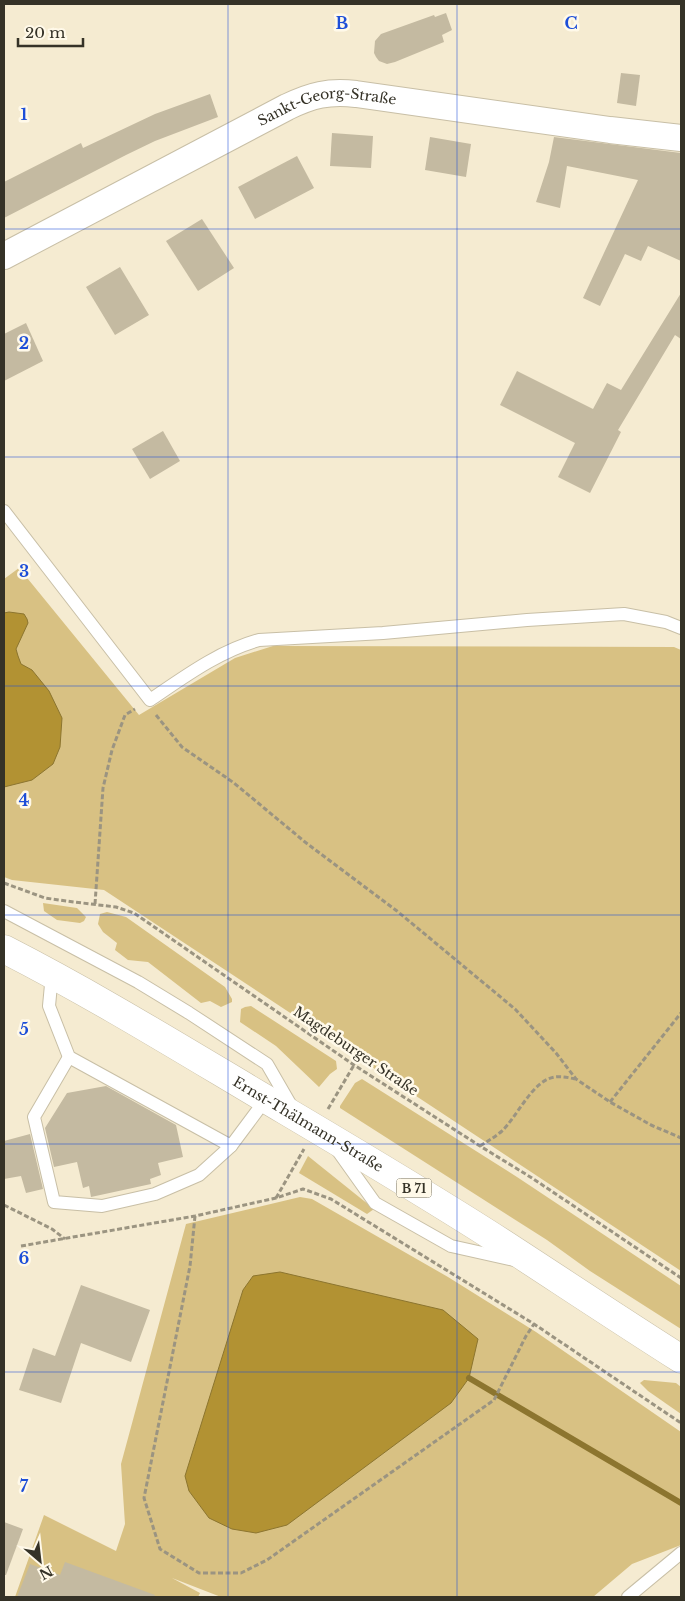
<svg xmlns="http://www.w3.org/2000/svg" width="685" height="1601" font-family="'Libre Baskerville',serif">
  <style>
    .green { fill: #d8c183 }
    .water { fill: #b29233; stroke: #8c752f }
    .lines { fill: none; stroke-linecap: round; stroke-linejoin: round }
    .stream { stroke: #8c752f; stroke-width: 6 }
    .building { fill: #c4baa1 }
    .service-casing { stroke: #c8bfa6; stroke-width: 14 }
    .minor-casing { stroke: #c8bfa6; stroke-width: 28 }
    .primary-casing { stroke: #c8bfa6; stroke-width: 29 }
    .path { stroke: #9b9481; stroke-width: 3; stroke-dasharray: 5 2.5; stroke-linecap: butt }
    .service { stroke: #fff; stroke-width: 12 }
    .minor { stroke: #fff; stroke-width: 26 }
    .primary { stroke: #fff; stroke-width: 28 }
    .grid { fill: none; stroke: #1d4ed8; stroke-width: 1; stroke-opacity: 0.55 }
    .labels { text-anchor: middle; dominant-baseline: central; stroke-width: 5; stroke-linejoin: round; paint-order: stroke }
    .shield { fill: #fff9e9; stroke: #726e61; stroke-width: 1 }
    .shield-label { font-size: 12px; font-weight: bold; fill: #353227 }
    .street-label { font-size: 14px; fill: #353227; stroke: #fff9e9 }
    .grid-label { font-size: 16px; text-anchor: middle; font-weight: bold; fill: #1d4ed8; stroke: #fff9e9; stroke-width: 5; stroke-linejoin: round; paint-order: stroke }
  </style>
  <rect width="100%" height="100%" fill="#f5ebd1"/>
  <!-- green -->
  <g class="green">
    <polygon points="19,568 139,715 235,658 273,646 674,647 681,650 681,1271 104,890 12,880 4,877 4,579"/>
    <polygon points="43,903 77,908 86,917 84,921 80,923 57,920 44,911"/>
    <polygon points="107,912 126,917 225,987 232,999 232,1002 221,1007 210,1001 201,1003 148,962 128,960 115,950 117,943 103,932 98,924 100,914"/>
    <polygon points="251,1006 336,1061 337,1069 330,1074 319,1087 276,1046 240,1022 241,1009 245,1007"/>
    <polygon points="362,1079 517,1177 681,1286 681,1329 590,1271 547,1240 340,1108 340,1106 355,1083"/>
    <polygon points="308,1156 374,1209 367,1214 299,1173"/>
    <polygon points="300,1197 312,1199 448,1277 536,1332 681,1432 681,1545 632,1564 593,1597 221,1597 172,1578 200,1593 198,1597 15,1597 44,1515 116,1551 125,1524 121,1464 186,1224"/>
    <polygon points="644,1380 676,1383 681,1387 681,1414 648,1391 640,1383"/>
  </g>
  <!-- water -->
  <g class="water">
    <polygon points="9,612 24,614 27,619 28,623 16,649 18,656 21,664 32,670 49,691 62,718 60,747 53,764 32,780 4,787 4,613"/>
    <polygon points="280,1272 443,1310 478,1339 469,1378 451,1403 287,1525 256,1533 232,1529 209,1518 189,1491 185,1476 243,1290 253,1276"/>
  </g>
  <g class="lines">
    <!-- stream -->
    <polyline class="stream" points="469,1378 681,1503"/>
  </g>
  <!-- building -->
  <g class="building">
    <polygon points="446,13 452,30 442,35 444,42 395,62 387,64 379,61 376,57 374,53 375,41 381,34 434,15 435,17"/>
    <polygon points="621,73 640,75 636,106 617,103"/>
    <polygon points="210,94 218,117 155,141 126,155 4,218 4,182 81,143 83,148 155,114"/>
    <polygon points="332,133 373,136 371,168 330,166"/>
    <polygon points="430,137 471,144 466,177 425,170"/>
    <polygon points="554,137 681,153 681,261 648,246 641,261 625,254 600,306 583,298 638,180 567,166 560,208 536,202 549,162"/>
    <polygon points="297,156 314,188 255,219 238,187"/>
    <polygon points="202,219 234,268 198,291 166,241"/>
    <polygon points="120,267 149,315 115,335 86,287"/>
    <polygon points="681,293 681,339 675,335 618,430 621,432 590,493 558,477 575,443 500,405 517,371 593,409 607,383 621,390"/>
    <polygon points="26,323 43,361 4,381 4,334"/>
    <polygon points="163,431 180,461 150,479 132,449"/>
    <polygon points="106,1086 176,1125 183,1157 158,1163 161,1175 150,1179 151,1184 91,1197 89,1186 83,1188 77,1162 54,1167 45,1128 67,1093"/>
    <polygon points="30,1134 43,1189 26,1193 21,1176 4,1179 4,1141"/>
    <polygon points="81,1285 150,1310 131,1362 81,1343 61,1403 19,1390 33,1348 55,1356"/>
    <polygon points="4,1522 23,1529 6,1575 4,1575"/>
    <polygon points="65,1562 155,1595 154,1597 17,1597 30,1564 60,1575"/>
  </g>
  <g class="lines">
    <defs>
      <g id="service">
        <path d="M4,511L150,700C184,677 219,651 259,640L383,633L527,620L624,614L666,622L681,628"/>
        <polyline points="4,911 138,982 189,1013 267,1064 293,1109"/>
        <polyline points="52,974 49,1006 69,1057 231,1146"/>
        <polyline points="69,1057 34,1117 54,1202 102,1206 155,1194 199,1175 231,1146 266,1099"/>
        <polyline points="338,1151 375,1203 451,1246 514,1260"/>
        <polyline points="628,1597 681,1553"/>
      </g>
      <g id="minor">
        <path id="s1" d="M4,256L287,107C312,95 328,91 356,94L610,130L681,138"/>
      </g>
      <g id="primary">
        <path id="s2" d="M4,949C92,994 175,1045 259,1095C340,1143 422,1191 501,1242C561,1281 621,1321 681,1359"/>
      </g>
    </defs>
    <!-- service casing -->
    <use href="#service" class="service-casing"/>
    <!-- minor casing -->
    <use href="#minor" class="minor-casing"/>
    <!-- primary casing -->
    <use href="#primary" class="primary-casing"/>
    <!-- path -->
    <g class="path">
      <polyline points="156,715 182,747 234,783 305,842 397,911 515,1009 556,1053 576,1079 610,1102 651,1125 681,1138"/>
      <polyline points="4,883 45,898 74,902 116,907 134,913 354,1065 480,1146 532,1178 681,1278"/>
      <polyline points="95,904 103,788 112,750 125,715 135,709"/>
      <polyline points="610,1102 681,1013"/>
      <polyline points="328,1109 354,1065"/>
      <path d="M480,1146C488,1141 495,1137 502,1131C517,1116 530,1087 548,1079C557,1075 566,1077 575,1079"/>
      <polyline points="276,1198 304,1149"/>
      <polyline points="4,1205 52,1229 65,1239"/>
      <polyline points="195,1216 190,1266 144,1498 160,1549 199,1573 241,1573 267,1560 494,1400 526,1336 534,1324"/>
      <polyline points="21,1246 195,1216 276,1198 303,1189 331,1199 534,1324 681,1423"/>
    </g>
    <!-- service -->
    <use href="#service" class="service"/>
    <!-- minor -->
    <use href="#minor" class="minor"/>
    <!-- primary -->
    <use href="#primary" class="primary"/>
  </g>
  <!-- grid -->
  <path class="grid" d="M228,4V1597M457,4V1597M4,229H681M4,457H681M4,686H681M4,915H681M4,1144H681M4,1372H681"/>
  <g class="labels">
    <!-- shield labels -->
    <rect class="shield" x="396.5" y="1178.5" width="35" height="19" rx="4"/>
    <g class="shield-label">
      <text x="414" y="1188">B 71</text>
    </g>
    <!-- street labels -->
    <g class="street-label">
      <text stroke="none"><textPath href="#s1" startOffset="360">Sankt-Georg-Straße</textPath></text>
      <text transform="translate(356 1051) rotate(34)">Magdeburger Straße</text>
      <text stroke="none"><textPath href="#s2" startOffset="351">Ernst-Thälmann-Straße</textPath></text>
    </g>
  </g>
  <g class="grid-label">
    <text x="342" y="29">B</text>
    <text x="571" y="29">C</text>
    <text x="24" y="120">1</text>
    <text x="24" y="349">2</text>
    <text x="24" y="577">3</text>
    <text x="24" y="806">4</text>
    <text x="24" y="1035">5</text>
    <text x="24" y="1264">6</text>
    <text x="24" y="1492">7</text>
  </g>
  <!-- border -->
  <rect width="685" height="1601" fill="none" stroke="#353227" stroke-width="10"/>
  <!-- north arrow -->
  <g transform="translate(40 1561) rotate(152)" stroke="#fff9e9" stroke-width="4" paint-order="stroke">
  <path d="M0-4L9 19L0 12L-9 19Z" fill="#353227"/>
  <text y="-8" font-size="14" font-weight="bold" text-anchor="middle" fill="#353227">N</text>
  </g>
  <!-- scale -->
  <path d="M18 38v8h65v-8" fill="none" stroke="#353227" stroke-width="2.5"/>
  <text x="25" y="38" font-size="15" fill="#353227" stroke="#fff9e9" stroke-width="4" paint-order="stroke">20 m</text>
</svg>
